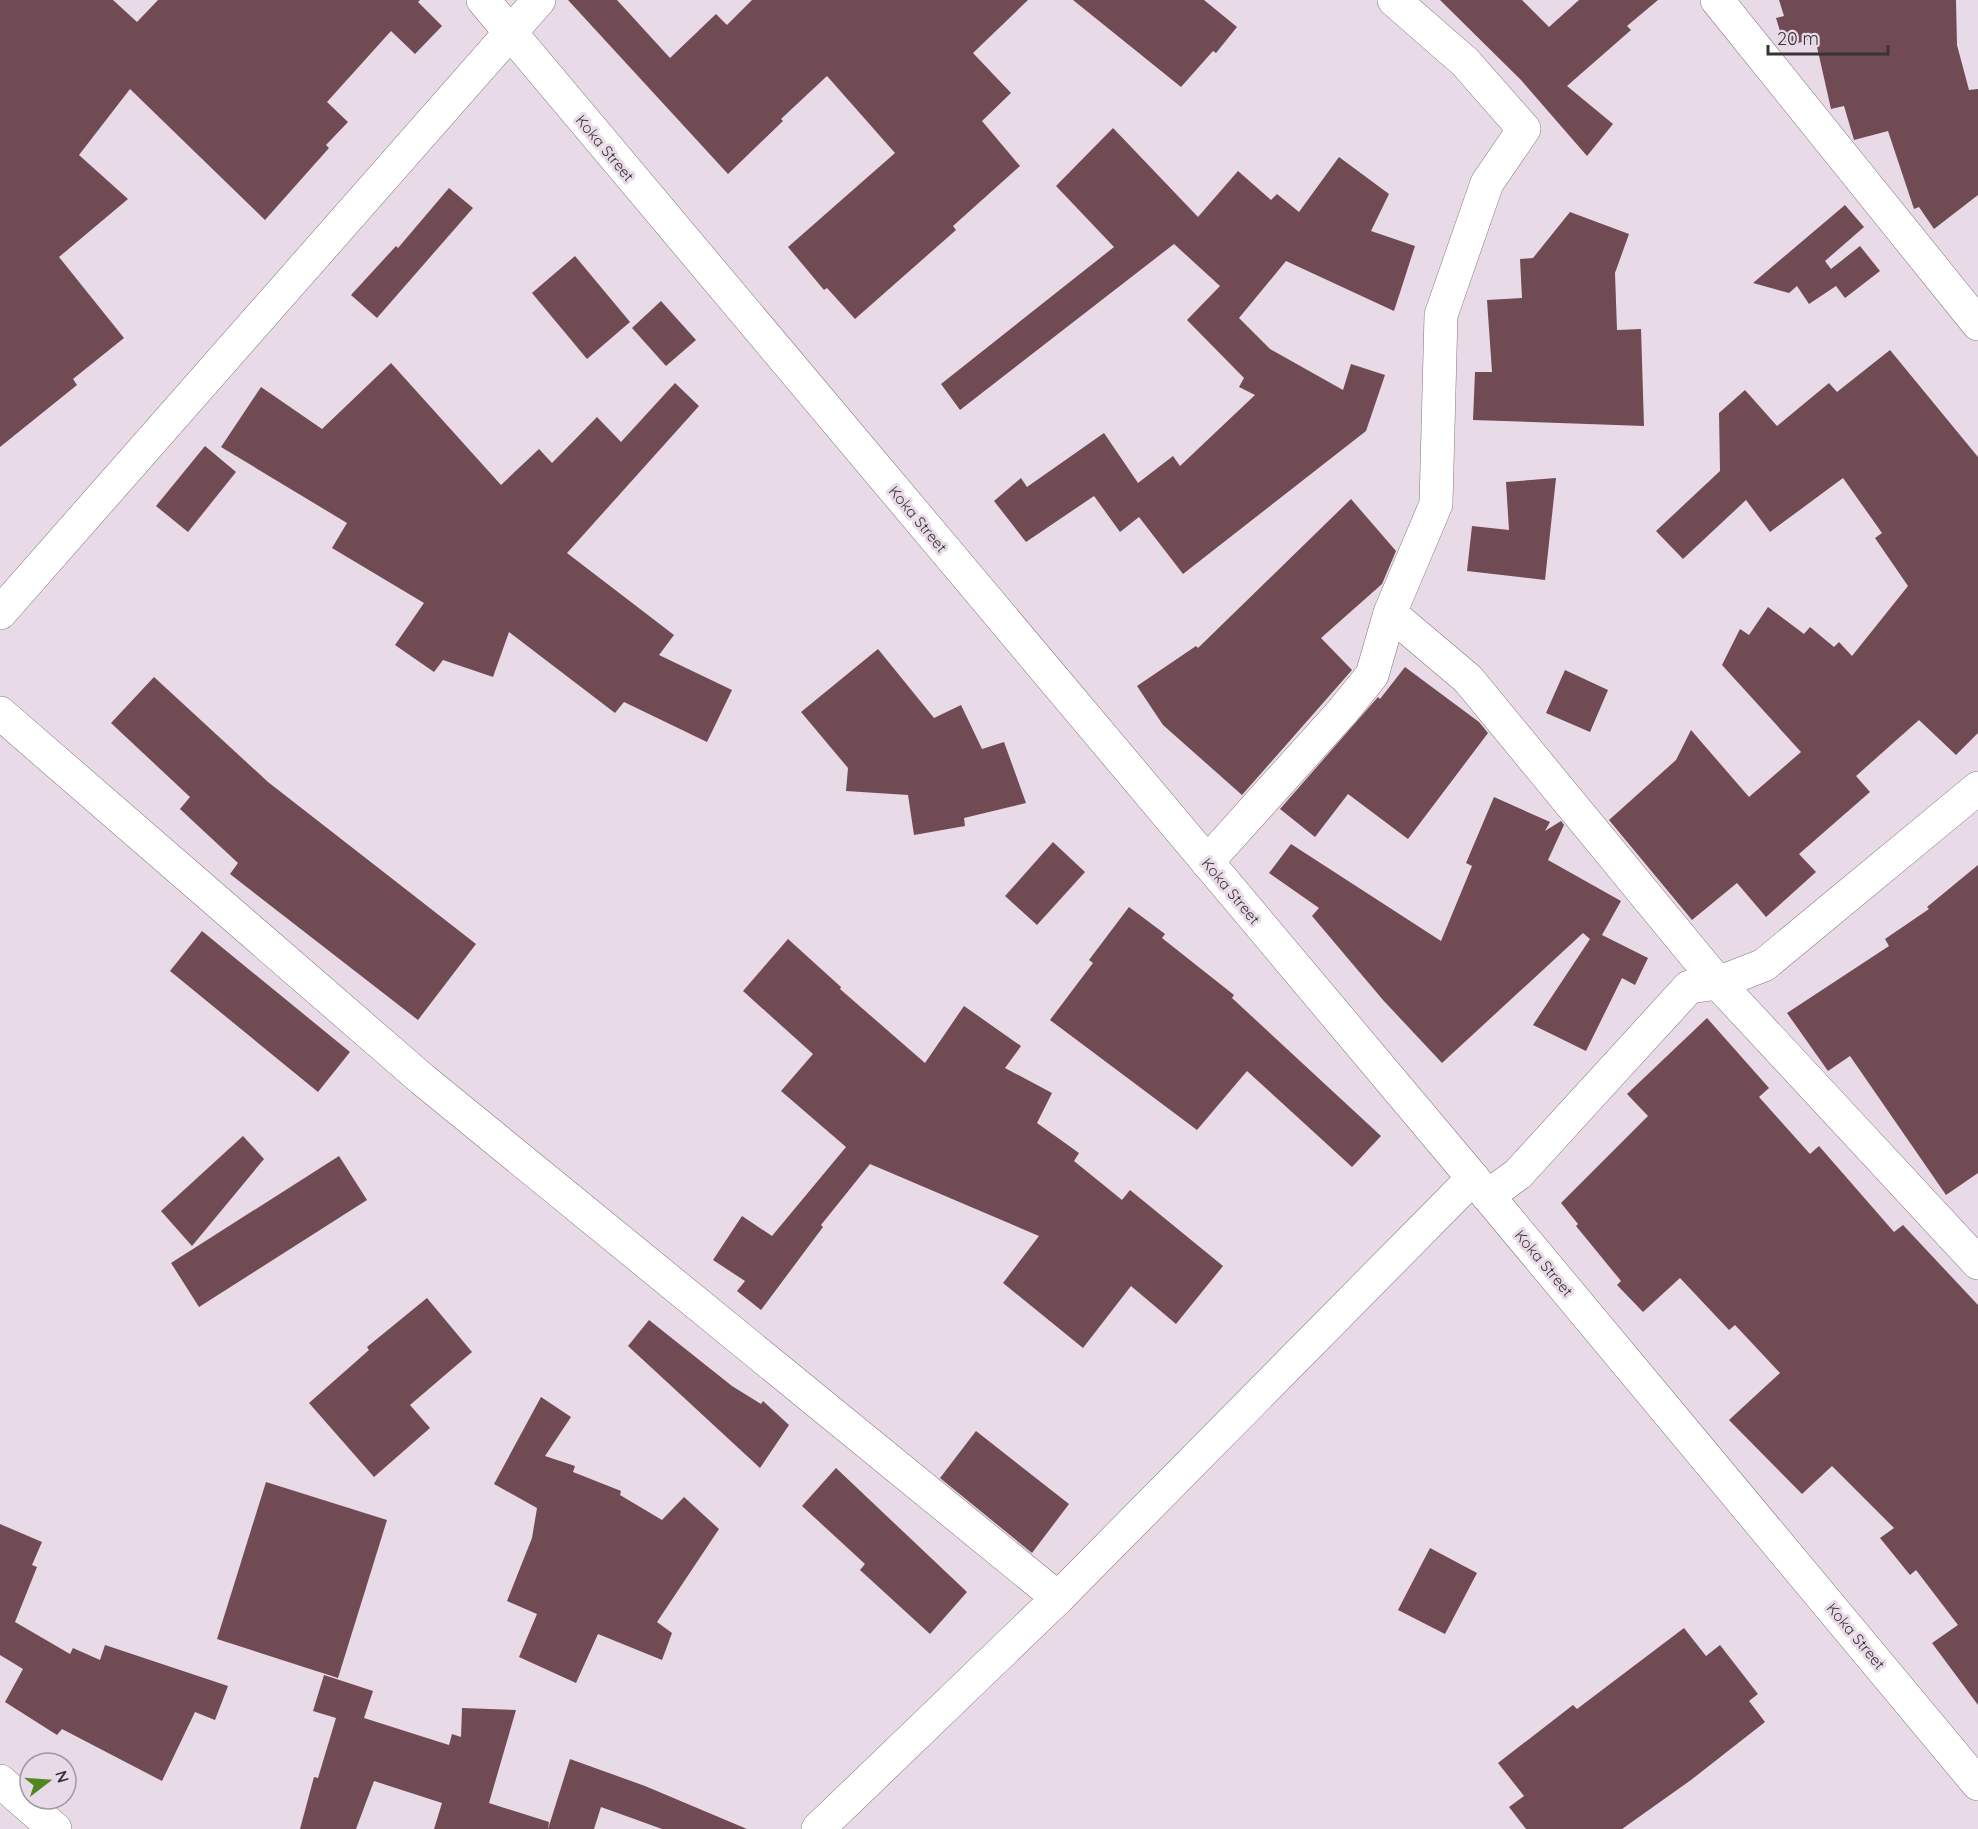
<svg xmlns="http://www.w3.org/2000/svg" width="1978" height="1829" font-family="Quicksand,sans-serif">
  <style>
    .building { fill: #714b54 }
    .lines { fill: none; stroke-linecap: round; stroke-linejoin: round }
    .minor-casing { stroke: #837781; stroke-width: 34 }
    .secondary-casing { stroke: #837781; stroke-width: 34 }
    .minor { stroke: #fff; stroke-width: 33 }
    .secondary { stroke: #fff; stroke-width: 33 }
    .labels { text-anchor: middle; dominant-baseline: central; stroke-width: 6; stroke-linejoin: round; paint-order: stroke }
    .street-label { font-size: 15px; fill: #383337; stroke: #e8dae6 }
  </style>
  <rect width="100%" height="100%" fill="#e8dae6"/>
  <!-- building -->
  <g class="building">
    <polygon points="0,0 113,0 137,22 158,0 420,0 418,2 442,26 415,54 391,31 327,102 348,122 326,145 329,148 265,220 130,89 79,155 128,199 59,257 124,338 73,379 77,385 0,447"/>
    <polygon points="568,0 617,0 670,58 716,14 727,25 752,0 1028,0 973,53 1011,93 982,121 1020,166 953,226 956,230 855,319 827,288 824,290 788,247 895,153 827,76 781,119 783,121 728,174"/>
    <polygon points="1073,0 1204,0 1237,27 1216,53 1213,51 1181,87"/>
    <polygon points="1440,0 1522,0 1549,27 1579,0 1658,0 1627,26 1631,30 1567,86 1613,124 1587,156 1521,80"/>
    <polygon points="1779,0 1956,0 1957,45 1969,90 1978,89 1978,195 1934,229 1919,207 1914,209 1888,131 1854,140 1844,106 1831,109 1815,38 1785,47 1776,18 1784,16"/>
    <polygon points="1113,128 1198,217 1238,171 1271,200 1277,194 1299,212 1339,157 1389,194 1371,231 1415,246 1394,311 1286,261 1239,318 1270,349 1343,390 1351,364 1385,375 1366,431 1183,574 1139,517 1120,532 1094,496 1026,542 994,501 1021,478 1027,487 1104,433 1138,483 1173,456 1180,466 1255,395 1239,387 1244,378 1187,320 1220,286 1174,244 960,410 941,384 1114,247 1056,186"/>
    <polygon points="449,188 473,208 377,318 351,295 396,246 398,248"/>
    <polygon points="1845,205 1864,227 1825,261 1831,269 1860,246 1880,271 1845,298 1836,286 1809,304 1797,286 1789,293 1753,283"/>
    <polygon points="1570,212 1629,234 1615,273 1617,330 1641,329 1644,426 1473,420 1475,372 1492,372 1487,300 1522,298 1520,259 1533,258"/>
    <polygon points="575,256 630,322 587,359 532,293"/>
    <polygon points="661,301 696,340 666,366 632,328"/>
    <polygon points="1890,350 1978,457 1978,733 1956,755 1919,720 1856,776 1870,792 1799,854 1816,872 1766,917 1737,883 1692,920 1609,820 1676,760 1691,730 1749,797 1801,752 1722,665 1740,629 1749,635 1768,607 1804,634 1810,627 1834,647 1839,642 1852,656 1908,586 1875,538 1882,533 1843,478 1770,532 1746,500 1683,559 1656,531 1720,471 1719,413 1745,390 1777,426 1829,383 1837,392"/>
    <polygon points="391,363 501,485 539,449 552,463 597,417 621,442 675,383 699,406 567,553 674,635 659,655 732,690 707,742 624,702 615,713 509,632 493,677 443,660 434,672 395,645 424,603 332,548 347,523 221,447 261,387 322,429"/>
    <polygon points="205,446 236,472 188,532 156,506"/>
    <polygon points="1556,478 1545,580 1467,571 1472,526 1509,530 1506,482"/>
    <polygon points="1351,499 1396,551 1382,584 1321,638 1352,670 1242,795 1163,725 1137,686 1196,646 1198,648"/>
    <polygon points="878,649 934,718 961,705 982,749 1004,742 1026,803 964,818 965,826 914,835 908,795 846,791 848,768 801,712"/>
    <polygon points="1405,667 1479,722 1488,733 1408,839 1348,794 1315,837 1280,809 1378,697 1380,699"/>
    <polygon points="1565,670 1608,690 1590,732 1546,713"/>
    <polygon points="154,677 268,782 476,944 418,1020 230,874 238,863 180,809 190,797 111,723"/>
    <polygon points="1494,797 1550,822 1545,831 1561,821 1564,825 1548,860 1621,901 1602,935 1648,958 1635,985 1622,978 1586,1051 1533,1025 1590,939 1583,933 1442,1063 1383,1000 1312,916 1319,908 1269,873 1291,844 1441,941 1472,866 1466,863"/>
    <polygon points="1053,842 1085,872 1037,925 1005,896"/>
    <polygon points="1978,865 1978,1173 1946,1195 1850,1056 1828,1071 1787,1013 1889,946 1885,939 1929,909 1927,907"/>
    <polygon points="1129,907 1165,934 1162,938 1234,995 1232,998 1381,1136 1352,1167 1247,1071 1197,1130 1050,1020 1093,963 1089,960"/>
    <polygon points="202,931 350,1052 318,1092 170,971"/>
    <polygon points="788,939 841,987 840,989 925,1063 964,1006 1021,1046 1005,1068 1052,1093 1037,1123 1079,1153 1074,1161 1122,1200 1130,1190 1223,1266 1176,1324 1131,1286 1083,1348 1003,1283 1039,1236 870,1164 821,1225 823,1227 761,1310 737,1291 745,1281 713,1260 742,1216 772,1236 846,1147 781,1091 813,1054 743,991"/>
    <polygon points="1707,1018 1769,1088 1759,1097 1810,1154 1819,1146 1894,1232 1903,1225 1978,1305 1978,1705 1932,1643 1958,1625 1916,1570 1910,1575 1880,1538 1894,1528 1832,1466 1802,1494 1729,1420 1780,1373 1735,1325 1729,1330 1680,1278 1643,1312 1617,1285 1621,1281 1576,1226 1578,1224 1561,1203 1648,1116 1627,1094"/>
    <polygon points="243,1136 264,1159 192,1246 161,1211"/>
    <polygon points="339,1156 367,1200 199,1307 171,1263"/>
    <polygon points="427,1298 472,1352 410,1405 430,1428 374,1477 309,1403 369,1350 367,1347"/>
    <polygon points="649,1320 732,1386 761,1404 763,1401 789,1425 760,1468 628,1346"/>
    <polygon points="541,1397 571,1417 545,1456 575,1466 573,1472 621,1491 620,1495 662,1520 684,1497 719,1529 657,1622 672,1633 662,1660 598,1634 576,1683 519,1657 537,1614 507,1601 532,1538 537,1508 494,1484"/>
    <polygon points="976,1431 1069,1504 1032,1553 940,1478"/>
    <polygon points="836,1468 967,1592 930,1634 860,1570 865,1564 802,1506"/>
    <polygon points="266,1482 387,1520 338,1678 217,1639"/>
    <polygon points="0,1524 42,1542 32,1565 37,1567 15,1622 70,1654 73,1648 100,1660 105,1645 228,1686 215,1720 195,1712 162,1781 62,1729 57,1735 5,1702 23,1669 0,1655"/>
    <polygon points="1430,1548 1477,1573 1445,1634 1398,1610"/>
    <polygon points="1684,1628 1706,1656 1720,1645 1758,1694 1749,1701 1765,1722 1691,1780 1622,1829 1526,1829 1509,1807 1524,1796 1498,1763 1573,1705 1577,1709"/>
    <polygon points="324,1675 373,1691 364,1718 449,1745 452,1734 461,1737 462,1708 516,1710 489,1803 549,1822 548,1829 434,1829 442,1803 374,1781 356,1829 300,1829 314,1777 318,1778 336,1718 313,1711"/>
    <polygon points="570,1759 645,1786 747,1829 662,1829 601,1807 594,1829 548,1829"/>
  </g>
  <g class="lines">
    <defs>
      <g id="minor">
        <polyline points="1394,0 1465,62 1524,129 1487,183 1441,315 1436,504 1390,613 1468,679 1718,983 1978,1263"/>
        <polyline points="1717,0 1978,324"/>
        <polyline points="0,713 422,1079 1058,1598"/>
        <polyline points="1207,862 1342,712 1372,675 1390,613"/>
        <polyline points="1488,1196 1518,1174 1689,987 1718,983 1764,965 1978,788"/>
        <polyline points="0,1781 55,1829"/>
        <polyline points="818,1829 1058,1598 1473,1178"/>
      </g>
      <g id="secondary">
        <polyline points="483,0 1488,1196 1978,1784"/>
        <polyline points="0,613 539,0"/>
      </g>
    </defs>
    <!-- minor casing -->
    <use href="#minor" class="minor-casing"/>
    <!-- secondary casing -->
    <use href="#secondary" class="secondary-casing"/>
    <!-- minor -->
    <use href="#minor" class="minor"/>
    <!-- secondary -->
    <use href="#secondary" class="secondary"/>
  </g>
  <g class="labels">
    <!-- street labels -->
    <g class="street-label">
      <text transform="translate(605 148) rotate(50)">Koka Street</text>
      <text transform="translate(918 519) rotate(50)">Koka Street</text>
      <text transform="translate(1231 891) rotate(50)">Koka Street</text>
      <text transform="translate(1544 1263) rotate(50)">Koka Street</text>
      <text transform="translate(1856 1636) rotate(50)">Koka Street</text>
    </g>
  </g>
  <!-- north arrow -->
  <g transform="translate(48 1781) rotate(73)"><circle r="28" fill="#e8dae6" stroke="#a297a0" stroke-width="1.5"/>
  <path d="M0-4.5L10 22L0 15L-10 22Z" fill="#518720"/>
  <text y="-9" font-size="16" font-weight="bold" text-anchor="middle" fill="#383337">N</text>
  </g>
  <!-- scale -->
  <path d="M1768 45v9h120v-9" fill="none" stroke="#383337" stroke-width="3"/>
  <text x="1777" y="45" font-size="18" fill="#383337" stroke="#e8dae6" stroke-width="4.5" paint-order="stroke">20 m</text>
</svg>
